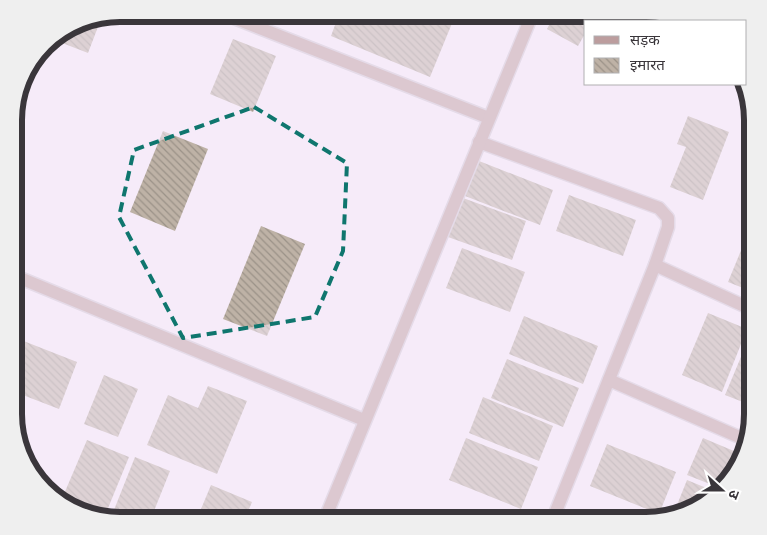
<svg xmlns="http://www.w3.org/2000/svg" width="767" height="535" font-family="'Fira Sans','Noto Sans Devanagari',sans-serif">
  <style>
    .building { fill: url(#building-back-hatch) }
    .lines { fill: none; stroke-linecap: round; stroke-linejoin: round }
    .minor-casing { stroke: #d0c7d3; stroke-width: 15 }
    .minor { stroke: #bc9d9e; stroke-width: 12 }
    .marked { fill: none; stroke: #0f766e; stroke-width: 4; stroke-dasharray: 10 6; stroke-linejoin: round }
    .rim { fill: none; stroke: #3a363b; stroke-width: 6 }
  </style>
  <defs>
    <pattern id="building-back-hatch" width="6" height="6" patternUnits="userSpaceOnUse" patternTransform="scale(1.25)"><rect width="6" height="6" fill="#beb2a6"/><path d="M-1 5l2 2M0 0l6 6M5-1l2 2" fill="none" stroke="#9b9288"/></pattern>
  </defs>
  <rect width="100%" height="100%" fill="#f6ebf9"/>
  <!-- building -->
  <g class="building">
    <polygon points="554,15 595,15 591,21 586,21 586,32 578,46 547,29"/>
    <polygon points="455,16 430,77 331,36 338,17"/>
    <polygon points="101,19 88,53 52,39 86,20"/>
    <polygon points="233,39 276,56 253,112 210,94"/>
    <polygon points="688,116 729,132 703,200 670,187 686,147 677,144"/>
    <polygon points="163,131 208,149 175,231 130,212"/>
    <polygon points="474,159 553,190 540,225 460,194"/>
    <polygon points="569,195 636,220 623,256 556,231"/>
    <polygon points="463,198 526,221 512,260 448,237"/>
    <polygon points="261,226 305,244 267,336 223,319"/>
    <polygon points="462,248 525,272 510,312 446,288"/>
    <polygon points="742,248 753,252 753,292 728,282"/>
    <polygon points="708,313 747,329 722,392 682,375"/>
    <polygon points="524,316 598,346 583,384 509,354"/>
    <polygon points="751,333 753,334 753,406 725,395"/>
    <polygon points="21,340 77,362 59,409 15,392 15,356"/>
    <polygon points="507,359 579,388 563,427 491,398"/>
    <polygon points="104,375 138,389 118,437 84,424"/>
    <polygon points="208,386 247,401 217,474 147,445 168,395 198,408"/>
    <polygon points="483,397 553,426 539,461 469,433"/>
    <polygon points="466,438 538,467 521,509 449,480"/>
    <polygon points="703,438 741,454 731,479 720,488 687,475"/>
    <polygon points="87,440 129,457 104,518 61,501"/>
    <polygon points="607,444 676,472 659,514 590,486"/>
    <polygon points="135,457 170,471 150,521 114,521 110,520"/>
    <polygon points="687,480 716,492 694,510 673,515"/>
    <polygon points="211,485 252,502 244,521 196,521"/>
  </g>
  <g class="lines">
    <defs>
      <g id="minor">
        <polyline points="234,18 489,118"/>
        <polyline points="479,142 659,208 668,218 668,227 655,265 552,521"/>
        <polyline points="655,265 753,310"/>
        <polyline points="15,276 364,420"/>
        <polyline points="609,380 746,440"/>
        <polyline points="324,521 532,15"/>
      </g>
    </defs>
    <!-- minor casing -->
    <use href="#minor" class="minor-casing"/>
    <!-- minor -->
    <use href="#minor" class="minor"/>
  </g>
  <!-- marked area -->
  <path d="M0 0H767V535H0ZM254,107L347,163L343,251L315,317L183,338L119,217L134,150Z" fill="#f6ebf9" fill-opacity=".55" fill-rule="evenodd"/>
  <path class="marked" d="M254,107L347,163L343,251L315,317L183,338L119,217L134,150Z"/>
  <!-- crop -->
  <path d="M0 0H767V535H0ZM120 22H646A98 98 0 0 1 744 120V414A98 98 0 0 1 646 512H120A98 98 0 0 1 22 414V120A98 98 0 0 1 120 22Z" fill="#efefef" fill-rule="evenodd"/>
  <path class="rim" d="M120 22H646A98 98 0 0 1 744 120V414A98 98 0 0 1 646 512H120A98 98 0 0 1 22 414V120A98 98 0 0 1 120 22Z"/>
  <!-- legend -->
  <rect x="584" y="20" width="162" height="65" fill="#ffffff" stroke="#b0afb1"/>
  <rect x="594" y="36" width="25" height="8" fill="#bc9d9e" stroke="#b0afb1"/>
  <text x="630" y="45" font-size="15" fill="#3a363b">सड़क</text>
  <rect x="594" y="58" width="25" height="15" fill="url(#building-back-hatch)" stroke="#b0afb1"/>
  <text x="630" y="70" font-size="15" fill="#3a363b">इमारत</text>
  <!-- north arrow -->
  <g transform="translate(722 490) rotate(111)" stroke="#ffffff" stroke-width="4" paint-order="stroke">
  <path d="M0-4L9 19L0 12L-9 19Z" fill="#3a363b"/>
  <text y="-8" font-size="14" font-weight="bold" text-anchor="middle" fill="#3a363b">उ</text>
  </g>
</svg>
